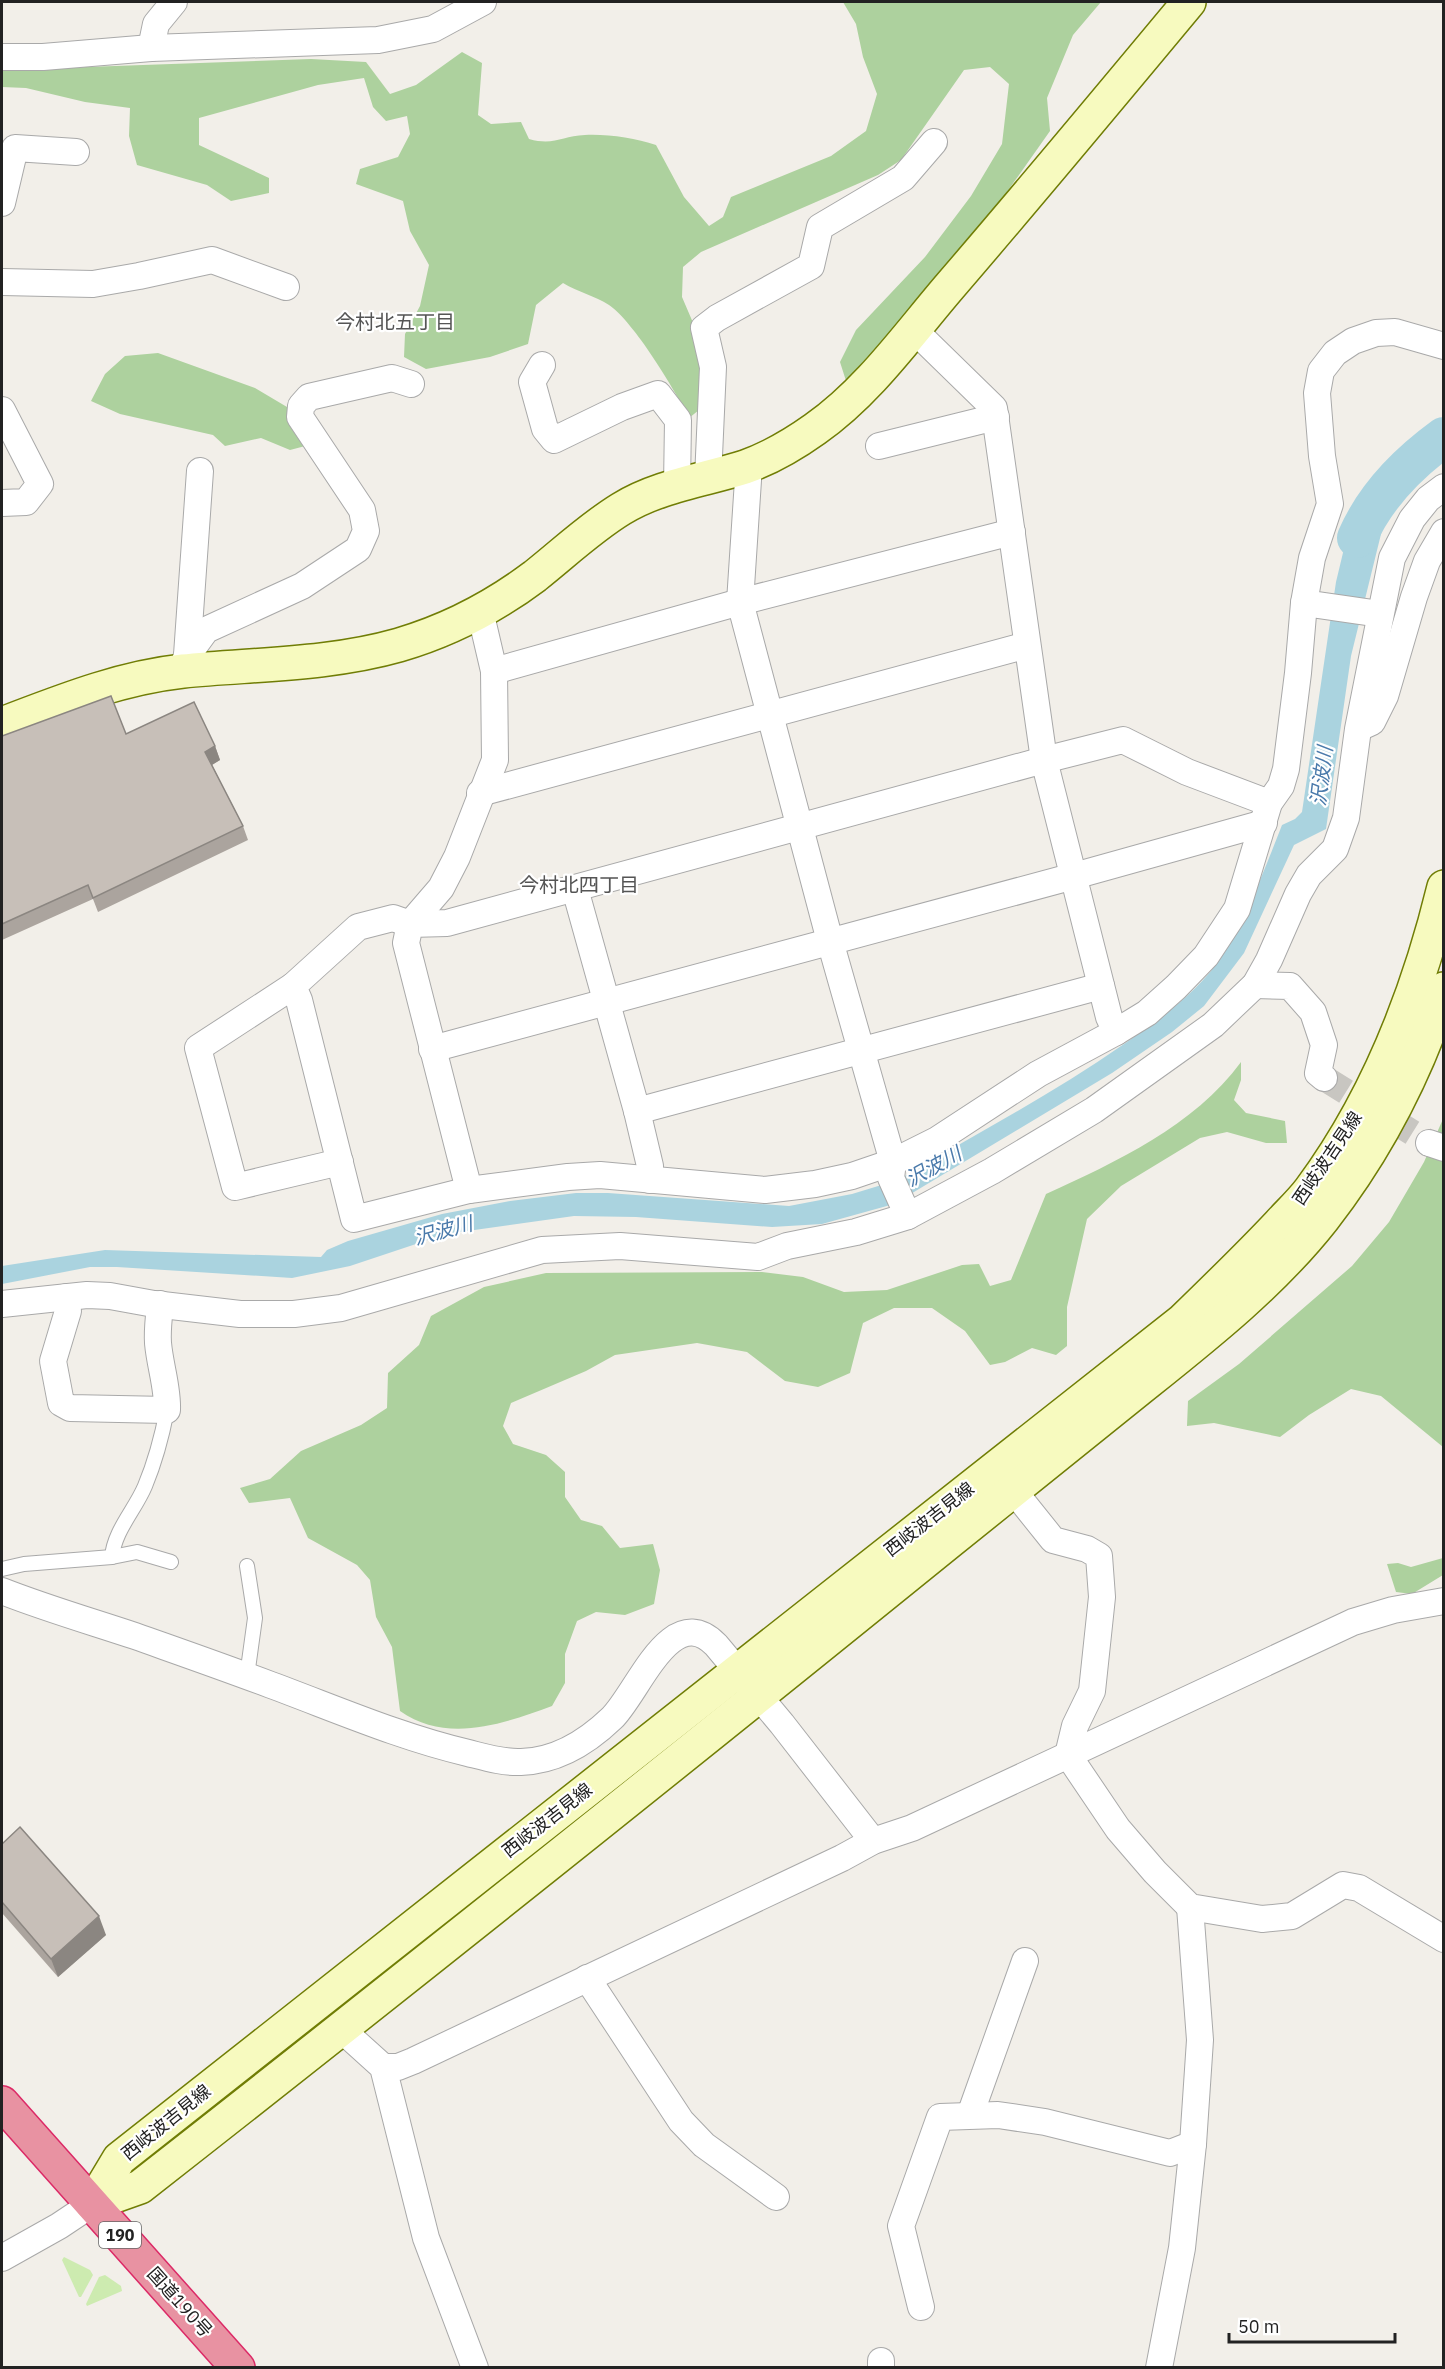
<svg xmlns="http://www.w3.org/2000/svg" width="1445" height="2369" font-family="'IBM Plex Sans','Noto Sans JP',sans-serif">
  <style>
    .grass { fill: #cdebb0 }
    .forest { fill: #add19e }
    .water { fill: #aad3df }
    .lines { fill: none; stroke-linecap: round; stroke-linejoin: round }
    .river { stroke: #aad3df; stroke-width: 40 }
    .street-tunnel { stroke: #c8c6c1; stroke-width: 26; stroke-dasharray: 26 13; stroke-linecap: butt }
    .lane-casing { stroke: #a9a9a9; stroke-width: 16 }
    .street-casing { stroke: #a9a9a9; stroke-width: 28 }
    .secondary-casing { stroke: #707d05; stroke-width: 36 }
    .highway-casing { stroke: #dc2a67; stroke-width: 36 }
    .lane { stroke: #fff; stroke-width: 14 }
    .street { stroke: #fff; stroke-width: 26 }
    .secondary { stroke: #f7fabf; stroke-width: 33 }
    .highway { stroke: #e892a2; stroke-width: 33 }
    .wall { fill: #aba49e }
    .shaded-wall { fill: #8b8681 }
    .building { fill: #c7bfb8; stroke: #8b8681; stroke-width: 1.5 }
    .labels { text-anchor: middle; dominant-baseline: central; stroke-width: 4.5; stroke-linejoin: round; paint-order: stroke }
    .shield { fill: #fff; stroke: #646464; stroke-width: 1.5 }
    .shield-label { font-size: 16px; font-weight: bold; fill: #222 }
    .street-label { font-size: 18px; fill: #222; stroke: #fff }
    .neighbourhood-label { font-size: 20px; fill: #555; stroke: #fff }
    .water-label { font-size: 20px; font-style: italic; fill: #4a7aab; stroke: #fff }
  </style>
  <rect width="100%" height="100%" fill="#f2efe9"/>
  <!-- grass -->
  <g class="grass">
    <polygon points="64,2257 90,2270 93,2275 81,2297 79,2297 62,2260"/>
    <polygon points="105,2275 121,2286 122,2291 87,2306 86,2304 99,2277"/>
  </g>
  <!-- forest -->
  <g class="forest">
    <path d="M843,2H1101L1073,35L1047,98L1050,131L973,240L847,384L840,362L856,330L925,257L971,196L1002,144L1009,84L990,67L964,70L901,160L878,175L701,252L683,267L682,297L697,332L701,354L699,410L689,418C675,390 634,322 609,305C595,296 578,292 563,283L536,305L528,344L490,357L426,369L404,357L405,334L420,306L429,265L410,231L403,201L356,184L360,169L398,157L410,134L407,116L386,121L373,107L364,78L318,85L199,118V145L269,178V193L231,201L207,185L137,165L129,136L130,108L85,102L26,88L2,87V70L311,59L366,62L390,94L416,85L462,52L482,63L478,115L491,124L521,122L529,139C554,146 562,136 585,135C608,134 635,138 656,145L684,197L709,226L723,217L731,197L831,156L866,131L877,94L863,57L856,24Z"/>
    <polygon points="158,353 255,388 287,407 309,445 290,450 261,438 225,446 213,435 120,414 91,401 105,374 125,356"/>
    <path d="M1241,1062V1080L1234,1100L1246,1113L1285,1121L1287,1143H1266L1227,1132L1200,1138L1121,1186L1087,1219L1067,1307V1346L1056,1355L1032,1348L1005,1362L990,1365L965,1331L932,1308H894L863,1323L850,1373L818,1387L785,1381L747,1352L697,1343L615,1355L586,1371L511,1403L503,1426L513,1444L546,1455L565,1472V1497L581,1520L602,1526L620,1548L653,1544L660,1570L654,1604L625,1615L596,1612L577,1621L565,1654V1683L552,1706C503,1724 447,1744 400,1711L392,1647L376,1617L370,1580L357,1565L308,1538L290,1498L249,1503L240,1488L270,1479L301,1451L361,1425L387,1408L388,1373L419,1345L431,1316L484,1287L546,1273L762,1272L803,1277L844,1292L887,1290L962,1265L979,1264L990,1286L1011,1280L1046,1194C1116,1162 1194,1126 1241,1062Z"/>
    <polygon points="1443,1119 1443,1447 1381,1396 1351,1389 1309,1415 1280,1437 1214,1423 1187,1426 1188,1401 1239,1364 1352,1266 1389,1222 1424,1162"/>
    <polygon points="1443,1558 1443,1575 1412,1594 1396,1592 1387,1564 1398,1563 1411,1567"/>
  </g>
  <!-- water -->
  <path class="water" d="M1384,491L1383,526L1351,656L1326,829L1294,845L1244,953L1204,1006L1172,1032L1112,1073L894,1204L822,1224L772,1227L636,1217L574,1216L446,1234L350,1266L292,1278L117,1267H90L2,1284V1266L105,1250L321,1257L327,1250L348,1241L442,1214L510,1201L576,1193H608L789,1206L852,1194L898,1180L910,1173C982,1131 1055,1092 1124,1044C1161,1018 1199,992 1224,953C1247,916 1266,866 1282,825L1295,819L1302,812L1336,582L1347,536Z"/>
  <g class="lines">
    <!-- river -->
    <path class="river" d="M1357,538C1375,496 1407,464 1444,437"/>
    <!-- street-tunnel -->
    <polyline class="street-tunnel" points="1324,1078 1429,1143"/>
    <defs>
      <g id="lane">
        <path d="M112,1557C114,1531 135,1510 145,1486C155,1462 162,1436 167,1410"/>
        <polyline points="2,1569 24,1564 112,1557 137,1552 171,1562"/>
        <polyline points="247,1676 255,1618 247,1566"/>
      </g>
      <g id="street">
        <polyline points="151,48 156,24 174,2"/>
        <polyline points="2,57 43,57 151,48 378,40 433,29 483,2"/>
        <polyline points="2,203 15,148 76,152"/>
        <polyline points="2,282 93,284 139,276 212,260 286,287"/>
        <polyline points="913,329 994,408 1044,760 1109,1017 1116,1032"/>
        <polyline points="542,365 532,382 545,429 554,440 622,407 658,394 678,420 677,486"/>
        <polyline points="2,410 40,484 26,502 2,503"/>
        <polyline points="879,446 996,417"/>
        <polyline points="708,478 713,367 704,328 717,318 811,266 820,227 903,178 934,142"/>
        <polyline points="1304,603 1312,558 1330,504 1322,456 1317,393 1321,371 1335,353 1353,341 1376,333 1395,332 1444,346"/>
        <polyline points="480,611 494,671 495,760 457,857 441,888 410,924 393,918 358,927 293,986 299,1000 354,1219 469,1190 568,1177 600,1175 765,1190 815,1184 852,1176 893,1162 937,1140 1038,1074 1116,1032 1147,1013 1176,987 1206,956 1237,909 1269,803 1281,786 1286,769 1298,673 1304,603 1380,614"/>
        <polyline points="187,655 200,471"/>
        <polyline points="494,671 740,602 1012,532"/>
        <polyline points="180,672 187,656 206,630 302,586 358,549 366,531 362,510 300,417 301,406 309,397 392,378 411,384"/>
        <polyline points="1361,727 1372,722 1385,696 1414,597 1427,561 1444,532"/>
        <polyline points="480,793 1027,645"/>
        <polyline points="575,889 637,1111 650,1166 650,1180"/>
        <polyline points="1255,985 1290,986 1313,1012 1324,1045 1318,1073 1324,1078"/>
        <polyline points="293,986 198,1048 235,1187 340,1162"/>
        <polyline points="432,1049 1074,876 1264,823"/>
        <polyline points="637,1111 1101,986"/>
        <polyline points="1429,1143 1444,1148"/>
        <polyline points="469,1190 406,943 410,924 447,923 1044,760 1123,740 1187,772 1269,803"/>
        <polyline points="908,1216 992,1171 1094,1110 1213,1025 1255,985 1269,960 1298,894 1309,875 1335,849 1346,818 1358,729 1392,558 1412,519 1428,499 1444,487"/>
        <path d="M66,1297L68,1311L53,1361L61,1403L70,1408L167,1410C168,1388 160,1366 158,1343C157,1330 159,1318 160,1304"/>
        <polyline points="2,1304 87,1295 110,1296 154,1304 240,1314 294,1314 341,1308 542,1250 620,1246 758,1257 787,1246 856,1232 908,1216 891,1178 893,1162 830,941 740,602 749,465"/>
        <polyline points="1013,1490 1053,1540 1087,1549 1099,1556 1102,1597 1092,1691 1075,1726 1068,1755 1118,1829 1155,1872 1190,1907 1262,1919 1292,1916 1343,1885 1359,1888 1444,1939"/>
        <path d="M2,1591C45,1608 90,1621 135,1636C180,1652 226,1668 271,1685C336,1709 400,1737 468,1753C484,1757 504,1763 521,1762C557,1761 586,1743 612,1718C638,1693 671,1599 716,1645L782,1724L873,1841"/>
        <polyline points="587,1978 681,2121 704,2145 776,2197"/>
        <polyline points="341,2029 383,2067 426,2238 475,2368"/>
        <polyline points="383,2067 398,2067 413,2061 842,1858 873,1841 912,1828 1353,1622 1393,1610 1444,1601"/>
        <polyline points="970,2115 1025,1961"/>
        <polyline points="2,2258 59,2226 92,2204"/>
        <polyline points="921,2307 901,2226 940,2117 998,2115 1045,2122 1170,2153 1193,2144"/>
        <polyline points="881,2368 881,2361"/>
        <polyline points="1159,2368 1182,2248 1193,2144 1200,2040 1190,1907"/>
      </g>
      <g id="secondary">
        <path d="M2,724C60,702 119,678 183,671C255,664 329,665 399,645C447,631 495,606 535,576C564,553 590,528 621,509C658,486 704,480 745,467C770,458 794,444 815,429C868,392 908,335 950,286C1031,192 1110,97 1189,2"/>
        <path d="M92,2204L119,2159L1182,1321C1215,1289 1248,1257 1279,1224C1289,1213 1301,1202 1310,1190C1376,1101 1418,994 1444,887"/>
        <path d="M92,2204L140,2187C412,1974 681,1759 949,1542C1012,1491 1075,1440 1138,1390C1203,1338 1271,1285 1323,1219C1376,1151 1417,1072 1444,989"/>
      </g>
      <polyline id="highway" points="2,2103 238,2368"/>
    </defs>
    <!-- lane casing -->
    <use href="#lane" class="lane-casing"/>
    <!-- street casing -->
    <use href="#street" class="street-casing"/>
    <!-- secondary casing -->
    <use href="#secondary" class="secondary-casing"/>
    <!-- highway casing -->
    <use href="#highway" class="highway-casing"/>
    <!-- lane -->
    <use href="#lane" class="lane"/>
    <!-- street -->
    <use href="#street" class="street"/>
    <!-- secondary -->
    <use href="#secondary" class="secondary"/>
    <!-- highway -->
    <use href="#highway" class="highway"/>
  </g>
  <!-- wall -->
  <g class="wall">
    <polygon points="2,736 215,746 220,760 212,765 243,826 248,840 98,912 93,899 2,940"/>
    <polygon points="2,1844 106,1935 58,1977 2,1913"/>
  </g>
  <!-- shaded-wall -->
  <g class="shaded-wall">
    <polygon points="215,746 220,760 210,766 205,752"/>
    <polygon points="99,1916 106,1935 58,1977 51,1959"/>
  </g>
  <!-- building -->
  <g class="building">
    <polygon points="111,696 126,734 194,702 215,746 205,752 243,826 93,898 88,885 2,924 2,736"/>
    <polygon points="20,1827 99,1916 51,1959 2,1902 2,1844"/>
  </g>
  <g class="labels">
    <!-- shield labels -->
    <rect class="shield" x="99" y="2222" width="42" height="26" rx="4.5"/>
    <g class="shield-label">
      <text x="120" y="2235">190</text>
    </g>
    <!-- street labels -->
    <g class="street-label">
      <text transform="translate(1327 1158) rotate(-56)">西岐波吉見線</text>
      <text transform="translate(929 1519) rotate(-38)">西岐波吉見線</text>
      <text transform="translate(547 1820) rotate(-38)">西岐波吉見線</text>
      <text transform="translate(166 2122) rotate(-39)">西岐波吉見線</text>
      <text transform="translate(180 2302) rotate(48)">国道190号</text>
    </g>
    <!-- neighbourhood labels -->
    <g class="neighbourhood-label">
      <text x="395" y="321">今村北五丁目</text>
      <text x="579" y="884">今村北四丁目</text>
    </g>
    <!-- water labels -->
    <g class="water-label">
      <text transform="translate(1321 776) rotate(-83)">沢波川</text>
      <text transform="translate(933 1166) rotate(-29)">沢波川</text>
      <text transform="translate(443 1230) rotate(-15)">沢波川</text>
    </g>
  </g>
  <!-- border -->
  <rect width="1445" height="2369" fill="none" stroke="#222222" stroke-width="6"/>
  <!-- scale -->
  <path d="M1229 2333v9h166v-9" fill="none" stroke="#222222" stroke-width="3"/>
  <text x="1238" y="2333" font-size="18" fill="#222222" stroke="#ffffff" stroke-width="4.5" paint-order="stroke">50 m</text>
</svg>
